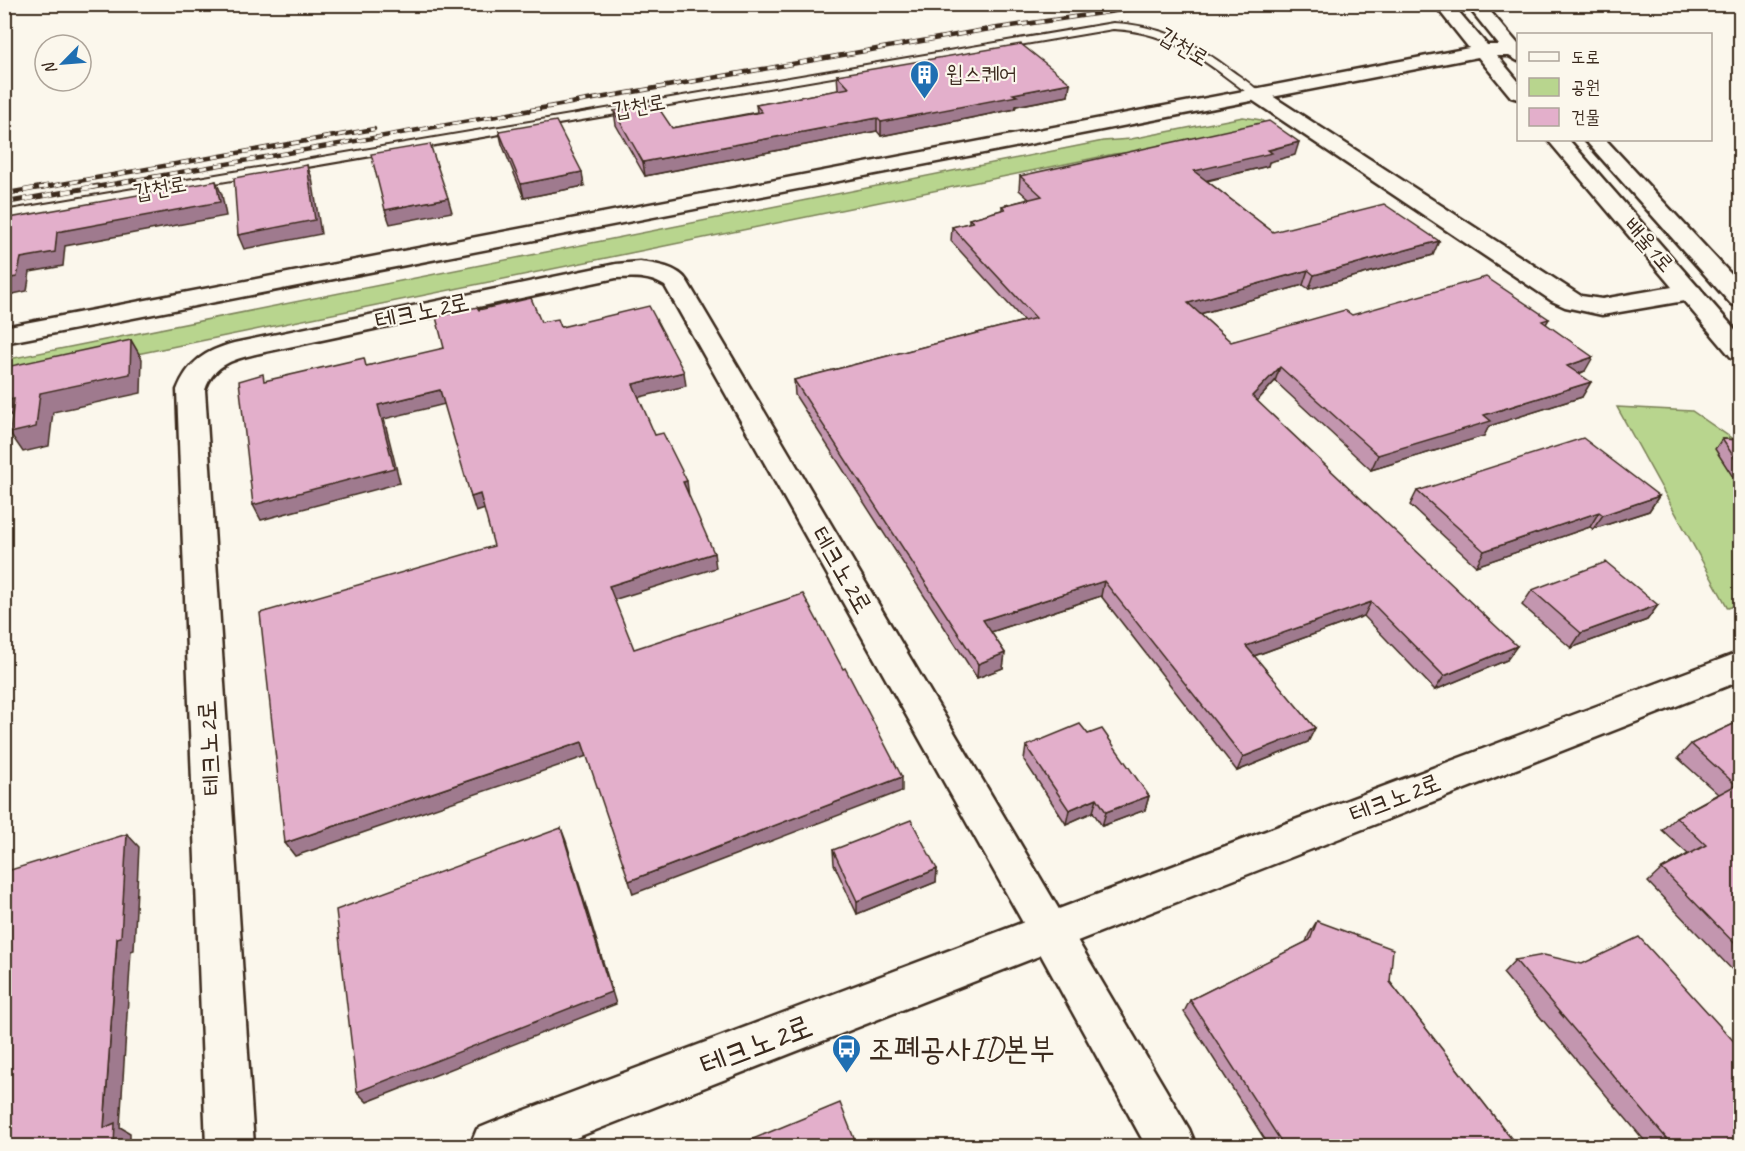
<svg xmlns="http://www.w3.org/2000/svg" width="1745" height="1151" font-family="Caveat,'Poor Story',sans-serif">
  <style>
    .green { fill: #b8d58e; stroke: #7a8056; stroke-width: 1.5 }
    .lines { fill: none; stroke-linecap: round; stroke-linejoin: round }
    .lane-casing { stroke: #3b2a1e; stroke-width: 4 }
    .street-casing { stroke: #3b2a1e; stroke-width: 5 }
    .secondary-casing { stroke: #3b2a1e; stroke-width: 5 }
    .lane { fill: #fbf7ec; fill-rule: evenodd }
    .street { fill: #fbf7ec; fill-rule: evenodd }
    .secondary { fill: #fbf7ec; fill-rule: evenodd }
    .rail-far1-casing { stroke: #3b2a1e; stroke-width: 4.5 }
    .rail-casing { stroke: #3b2a1e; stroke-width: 5 }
    .rail-far1 { stroke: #fbf7ec; stroke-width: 3; stroke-dasharray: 8; stroke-linecap: butt }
    .rail { stroke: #fbf7ec; stroke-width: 4; stroke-dasharray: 10; stroke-linecap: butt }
    .wall { fill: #c396af; stroke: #3b2a1e; stroke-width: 1.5 }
    .shaded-wall { fill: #9f7a8e; stroke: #3b2a1e; stroke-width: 1.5 }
    .building { fill: #e3afcb; stroke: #3b2a1e; stroke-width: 1.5 }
    .labels { text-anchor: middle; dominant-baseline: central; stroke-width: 4.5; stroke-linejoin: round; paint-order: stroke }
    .far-street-label { font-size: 22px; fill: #3b2a1e; stroke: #fbf7ec }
    .far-poi-label { font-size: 22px; fill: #3b2a1e; stroke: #fbf7ec; text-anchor: start }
    .street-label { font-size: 26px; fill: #3b2a1e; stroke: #fbf7ec }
    .near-street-label { font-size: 32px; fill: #3b2a1e; stroke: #fbf7ec }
    .near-poi-label { font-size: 32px; fill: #3b2a1e; stroke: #fbf7ec; text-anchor: start }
  </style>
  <rect width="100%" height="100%" fill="#fbf7ec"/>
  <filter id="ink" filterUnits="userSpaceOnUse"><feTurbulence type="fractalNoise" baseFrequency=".0167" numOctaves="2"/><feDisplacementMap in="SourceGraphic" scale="12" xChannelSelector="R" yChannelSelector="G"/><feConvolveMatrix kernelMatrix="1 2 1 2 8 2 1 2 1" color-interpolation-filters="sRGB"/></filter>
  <g filter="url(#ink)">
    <!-- green -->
    <g class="green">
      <polygon points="1243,117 1261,120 1268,125 1146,151 1114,154 5,381 4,360 1103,141 1131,139"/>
      <polygon points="1617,407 1692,411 1740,444 1740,604 1728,608"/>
    </g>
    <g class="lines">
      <defs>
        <path id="lane" d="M1113,23C1160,25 1195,43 1232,71C1242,78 1253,85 1261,94L1260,96H1252C1205,62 1174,32 1113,29L4,219V211Z"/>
        <g id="street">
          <polygon points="1256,88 1263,90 1581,296 1602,299 1690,284 1699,287 1703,292 1699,297 1690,300 1602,315 1565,307 1552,301 1249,98 1246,94 1249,90"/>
          <path d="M640,262C656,264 678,267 687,281L1189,1129L1196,1146H1146L1035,944L665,286C649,276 634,277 616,278L260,353C235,359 214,363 205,390L254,1146H206L177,390C188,362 205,351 234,343L616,264Z"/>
        </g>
        <g id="secondary">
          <polygon points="1434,4 1452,4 1487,45 1499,45 1466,4 1484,4 1518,44 1518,61 1509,56 1497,56 1518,81 1518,99 1511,97 1478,57 4,343 4,327 1469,48"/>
          <polygon points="1548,140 1569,140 1740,335 1740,359 1731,357"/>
          <polygon points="1585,140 1606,140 1740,284 1740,307 1731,304"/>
          <polygon points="1740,652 1740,681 555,1146 470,1146 477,1129 494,1122"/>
        </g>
      </defs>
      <!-- lane casing -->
      <use href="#lane" class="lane-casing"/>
      <!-- street casing -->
      <use href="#street" class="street-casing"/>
      <!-- secondary casing -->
      <use href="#secondary" class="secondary-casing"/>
      <!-- lane -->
      <use href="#lane" class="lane"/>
      <!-- street -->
      <use href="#street" class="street"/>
      <!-- secondary -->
      <use href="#secondary" class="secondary"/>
      <defs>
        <g id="rail-far1">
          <polyline points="39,188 374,129"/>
          <polyline points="90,188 984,30 1164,4"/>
        </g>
        <g id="rail">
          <polyline points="4,194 48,186"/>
          <polyline points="4,203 98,186"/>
        </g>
      </defs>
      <!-- rail-far1 casing -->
      <use href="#rail-far1" class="rail-far1-casing"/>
      <!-- rail casing -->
      <use href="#rail" class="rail-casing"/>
      <!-- rail-far1 -->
      <use href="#rail-far1" class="rail-far1"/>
      <!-- rail -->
      <use href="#rail" class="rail"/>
    </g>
    <!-- wall -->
    <g class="wall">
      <polygon points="837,75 1070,83 1068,96 1016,106 1015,109 881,136 877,131 645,176 616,125 614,111 672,128 757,112 756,105 839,90 838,88"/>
      <polygon points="499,131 584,186 524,198 502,144"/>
      <polygon points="1295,155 1269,162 1268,166 1207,181 1273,232 1433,255 1309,289 1303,285 1200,314 1231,342 1352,315 1549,319 1546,324 1585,371 1579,374 1582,397 1489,426 1484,436 1371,470 1275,381 1257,401 1507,660 1435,690 1364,616 1254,656 1315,728 1308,742 1237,771 1101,596 991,632 1005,653 1003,668 977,678 795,395 794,380 1024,321 951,241 952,227 969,223 969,219 1002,210 1002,206 1029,199 1019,190 1020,176"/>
      <polygon points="1722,439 1740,440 1740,488 1715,449"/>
      <polygon points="1417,491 1659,496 1649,511 1593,529 1590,527 1476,566 1410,505"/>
      <polygon points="1532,590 1658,605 1647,620 1571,648 1522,605"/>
      <polygon points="1740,721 1740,978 1648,882 1662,869 1688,854 1662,830 1676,817 1718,794 1678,758 1691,744"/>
      <polygon points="1088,734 1149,796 1145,810 1102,826 1093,812 1066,824 1024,760 1026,746"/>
      <polygon points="833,850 937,869 936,882 857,914 834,864"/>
      <polygon points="1317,921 1390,982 1517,1146 1269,1146 1184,1012 1190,1000 1306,942 1309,934"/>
      <polygon points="1515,960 1740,1146 1649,1146 1503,973"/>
    </g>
    <!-- shaded-wall -->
    <g class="shaded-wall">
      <polygon points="1070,83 1068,96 1016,106 1015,109 881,136 881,122 1013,94"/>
      <polygon points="877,118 877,131 645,176 643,162"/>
      <polygon points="1299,142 1295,155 1269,162 1268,166 1191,184 1194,171"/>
      <polygon points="307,165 312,178 321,234 244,249 238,235"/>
      <polygon points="582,172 584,186 524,198 521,184"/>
      <polygon points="216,181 222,195 226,216 65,246 63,266 30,272 27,291 4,296 4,279 21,258 57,232"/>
      <polygon points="448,198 452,212 390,224 385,210"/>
      <polygon points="1439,241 1433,255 1309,289 1314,275"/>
      <polygon points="1308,270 1303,285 1185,318 1188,303"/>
      <polygon points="131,340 142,359 141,393 53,412 49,446 23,452 10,433 40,393"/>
      <polygon points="1593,357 1585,371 1559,380 1567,366"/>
      <polygon points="1280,367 1275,381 1248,411 1252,396"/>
      <polygon points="684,372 686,386 636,398 633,384"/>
      <polygon points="1591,382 1582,397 1489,426 1484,436 1371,470 1378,455 1484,415"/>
      <polygon points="440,390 445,404 384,419 400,483 261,520 253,505 378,405"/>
      <polygon points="14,399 15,421 4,406 4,401"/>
      <polygon points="687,481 689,496 683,482"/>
      <polygon points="480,494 485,509 476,512 471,497"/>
      <polygon points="1659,496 1649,511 1593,529 1603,515"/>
      <polygon points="1599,512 1590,527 1476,566 1484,551"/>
      <polygon points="714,553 716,568 613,600 609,586"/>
      <polygon points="1104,581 1101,596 982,635 983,620"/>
      <polygon points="1371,602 1364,616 1240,661 1246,646"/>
      <polygon points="1658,605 1647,620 1571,648 1581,633"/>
      <polygon points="1517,646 1507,660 1435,690 1444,676"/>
      <polygon points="1005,653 1003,668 977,678 978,664"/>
      <polygon points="1315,728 1308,742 1237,771 1243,757"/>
      <polygon points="582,742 587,756 295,856 285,843"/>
      <polygon points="902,777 902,791 633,894 629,881"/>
      <polygon points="1149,796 1145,810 1102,826 1106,812"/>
      <polygon points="1097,798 1093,812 1066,824 1069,810"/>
      <polygon points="561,828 566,841 616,1004 367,1102 357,1092"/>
      <polygon points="127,834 139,847 134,950 131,951 120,1127 130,1133 130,1146 114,1146 104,1128 117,938"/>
      <polygon points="937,869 936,882 857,914 857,901"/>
    </g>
    <!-- building -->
    <g class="building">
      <polygon points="1021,44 1070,83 1013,94 1017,96 881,122 877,118 643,162 614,111 656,104 672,128 762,112 756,105 849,88 837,75"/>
      <polygon points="556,121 582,172 521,184 499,131"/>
      <polygon points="1269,121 1299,142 1268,150 1272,153 1194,171 1273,232 1384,204 1439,241 1314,275 1308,270 1188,303 1231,342 1345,310 1352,315 1486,277 1549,319 1542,321 1593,357 1567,366 1591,382 1484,415 1491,421 1378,455 1280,367 1252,396 1517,646 1444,676 1371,602 1246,646 1315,728 1243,757 1104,581 983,620 1005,653 978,664 794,380 1036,318 952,227 973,222 969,219 1005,209 1002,206 1042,196 1020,176"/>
      <polygon points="430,144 448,198 385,210 371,154"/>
      <polygon points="307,165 315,220 238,235 234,178"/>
      <polygon points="216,181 220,202 57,232 55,252 21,258 17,277 4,279 4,219"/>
      <polygon points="531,298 541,322 558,319 561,327 649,306 684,372 633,384 655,435 663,433 687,481 683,482 714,553 609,586 634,649 803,594 843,669 845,668 902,777 629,881 582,742 285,843 260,613 494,546 480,494 471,497 440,390 378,405 394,468 253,505 239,381 263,374 264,381 364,358 366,366 444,348 436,317 477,307 479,310"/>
      <polygon points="131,340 130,374 40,393 36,427 10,433 14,399 4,401 4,380 6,367"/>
      <polygon points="1583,438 1659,496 1603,515 1599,512 1484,551 1417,491"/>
      <polygon points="1722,439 1740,440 1740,466"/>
      <polygon points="1606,562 1658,605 1581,633 1532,590"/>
      <polygon points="1740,721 1740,949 1662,869 1706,845 1676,817 1736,785 1691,744"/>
      <polygon points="1080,724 1088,734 1102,729 1149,796 1106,812 1097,798 1069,810 1026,746"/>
      <polygon points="911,820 937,869 857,901 833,850"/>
      <polygon points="561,828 611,992 357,1092 336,910"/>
      <polygon points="127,834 121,937 117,938 104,1128 115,1123 114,1146 4,1146 4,872"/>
      <polygon points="1317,921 1393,949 1390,982 1517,1146 1284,1146 1190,1000 1310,940"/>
      <polygon points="1639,937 1740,1048 1740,1146 1673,1146 1515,960 1544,955 1582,964"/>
      <polygon points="840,1103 857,1146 736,1146"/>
    </g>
  </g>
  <!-- icons -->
  <defs>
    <symbol id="building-pin" viewBox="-11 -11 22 30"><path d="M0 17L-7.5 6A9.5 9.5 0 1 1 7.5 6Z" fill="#1f6fb2" stroke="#fbf7ec"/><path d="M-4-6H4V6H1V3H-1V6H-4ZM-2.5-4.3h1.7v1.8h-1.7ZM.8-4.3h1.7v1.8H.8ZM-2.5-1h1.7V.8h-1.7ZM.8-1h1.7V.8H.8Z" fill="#fff"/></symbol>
    <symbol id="bus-pin" viewBox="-11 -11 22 30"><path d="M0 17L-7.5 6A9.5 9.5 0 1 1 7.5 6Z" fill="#1f6fb2" stroke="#fbf7ec"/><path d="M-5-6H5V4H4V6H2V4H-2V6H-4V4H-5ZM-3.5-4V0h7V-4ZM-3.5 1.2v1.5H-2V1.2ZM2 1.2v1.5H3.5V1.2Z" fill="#fff"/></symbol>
  </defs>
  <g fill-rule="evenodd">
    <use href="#building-pin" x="908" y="58" width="33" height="45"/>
    <use href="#bus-pin" x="830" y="1032" width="33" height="45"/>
  </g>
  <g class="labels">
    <!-- far-street labels -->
    <g class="far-street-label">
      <text transform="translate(1184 47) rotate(31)">갑천로</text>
      <text transform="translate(639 106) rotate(-10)">갑천로</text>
      <text transform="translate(160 188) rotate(-10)">갑천로</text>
      <text transform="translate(1649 245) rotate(49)">배울1로</text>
    </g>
    <!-- far-poi labels -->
    <g class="far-poi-label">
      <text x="946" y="74">윕스퀘어</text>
    </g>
    <!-- street labels -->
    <g class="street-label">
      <text transform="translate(422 311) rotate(-12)">테크노2로</text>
      <text transform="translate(842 570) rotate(60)">테크노2로</text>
      <text transform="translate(209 748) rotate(-93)">테크노2로</text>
      <text transform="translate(1395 798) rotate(-21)">테크노2로</text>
    </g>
    <!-- near-street labels -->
    <g class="near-street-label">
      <text transform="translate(756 1045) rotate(-21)">테크노2로</text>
    </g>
    <!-- near-poi labels -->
    <g class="near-poi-label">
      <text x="868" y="1048">조폐공사ID본부</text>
    </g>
  </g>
  <!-- margin -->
  <rect width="1745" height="1151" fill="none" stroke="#fbf7ec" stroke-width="24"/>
  <rect x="12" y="12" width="1721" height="1127" fill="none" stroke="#3b2a1e" stroke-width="2" filter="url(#ink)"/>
  <!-- legend -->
  <rect x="1517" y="33" width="195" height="108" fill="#fbf7ec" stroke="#aea59a" stroke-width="1.5"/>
  <rect x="1529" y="52" width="30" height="9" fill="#fbf7ec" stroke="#aea59a" stroke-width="1.5"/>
  <text x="1571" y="63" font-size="18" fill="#3b2a1e">도로</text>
  <rect x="1529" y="78" width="30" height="18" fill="#b8d58e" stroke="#aea59a" stroke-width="1.5"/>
  <text x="1571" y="93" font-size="18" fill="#3b2a1e">공원</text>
  <rect x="1529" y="108" width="30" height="18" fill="#e3afcb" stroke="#aea59a" stroke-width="1.5"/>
  <text x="1571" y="123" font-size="18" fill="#3b2a1e">건물</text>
  <!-- north arrow -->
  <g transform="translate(63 63) rotate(245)"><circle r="28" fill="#fbf7ec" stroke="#aea59a" stroke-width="1.5"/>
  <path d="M0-4.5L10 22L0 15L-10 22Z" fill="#1f6fb2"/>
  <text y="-9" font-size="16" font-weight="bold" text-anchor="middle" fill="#3b2a1e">N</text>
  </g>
</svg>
